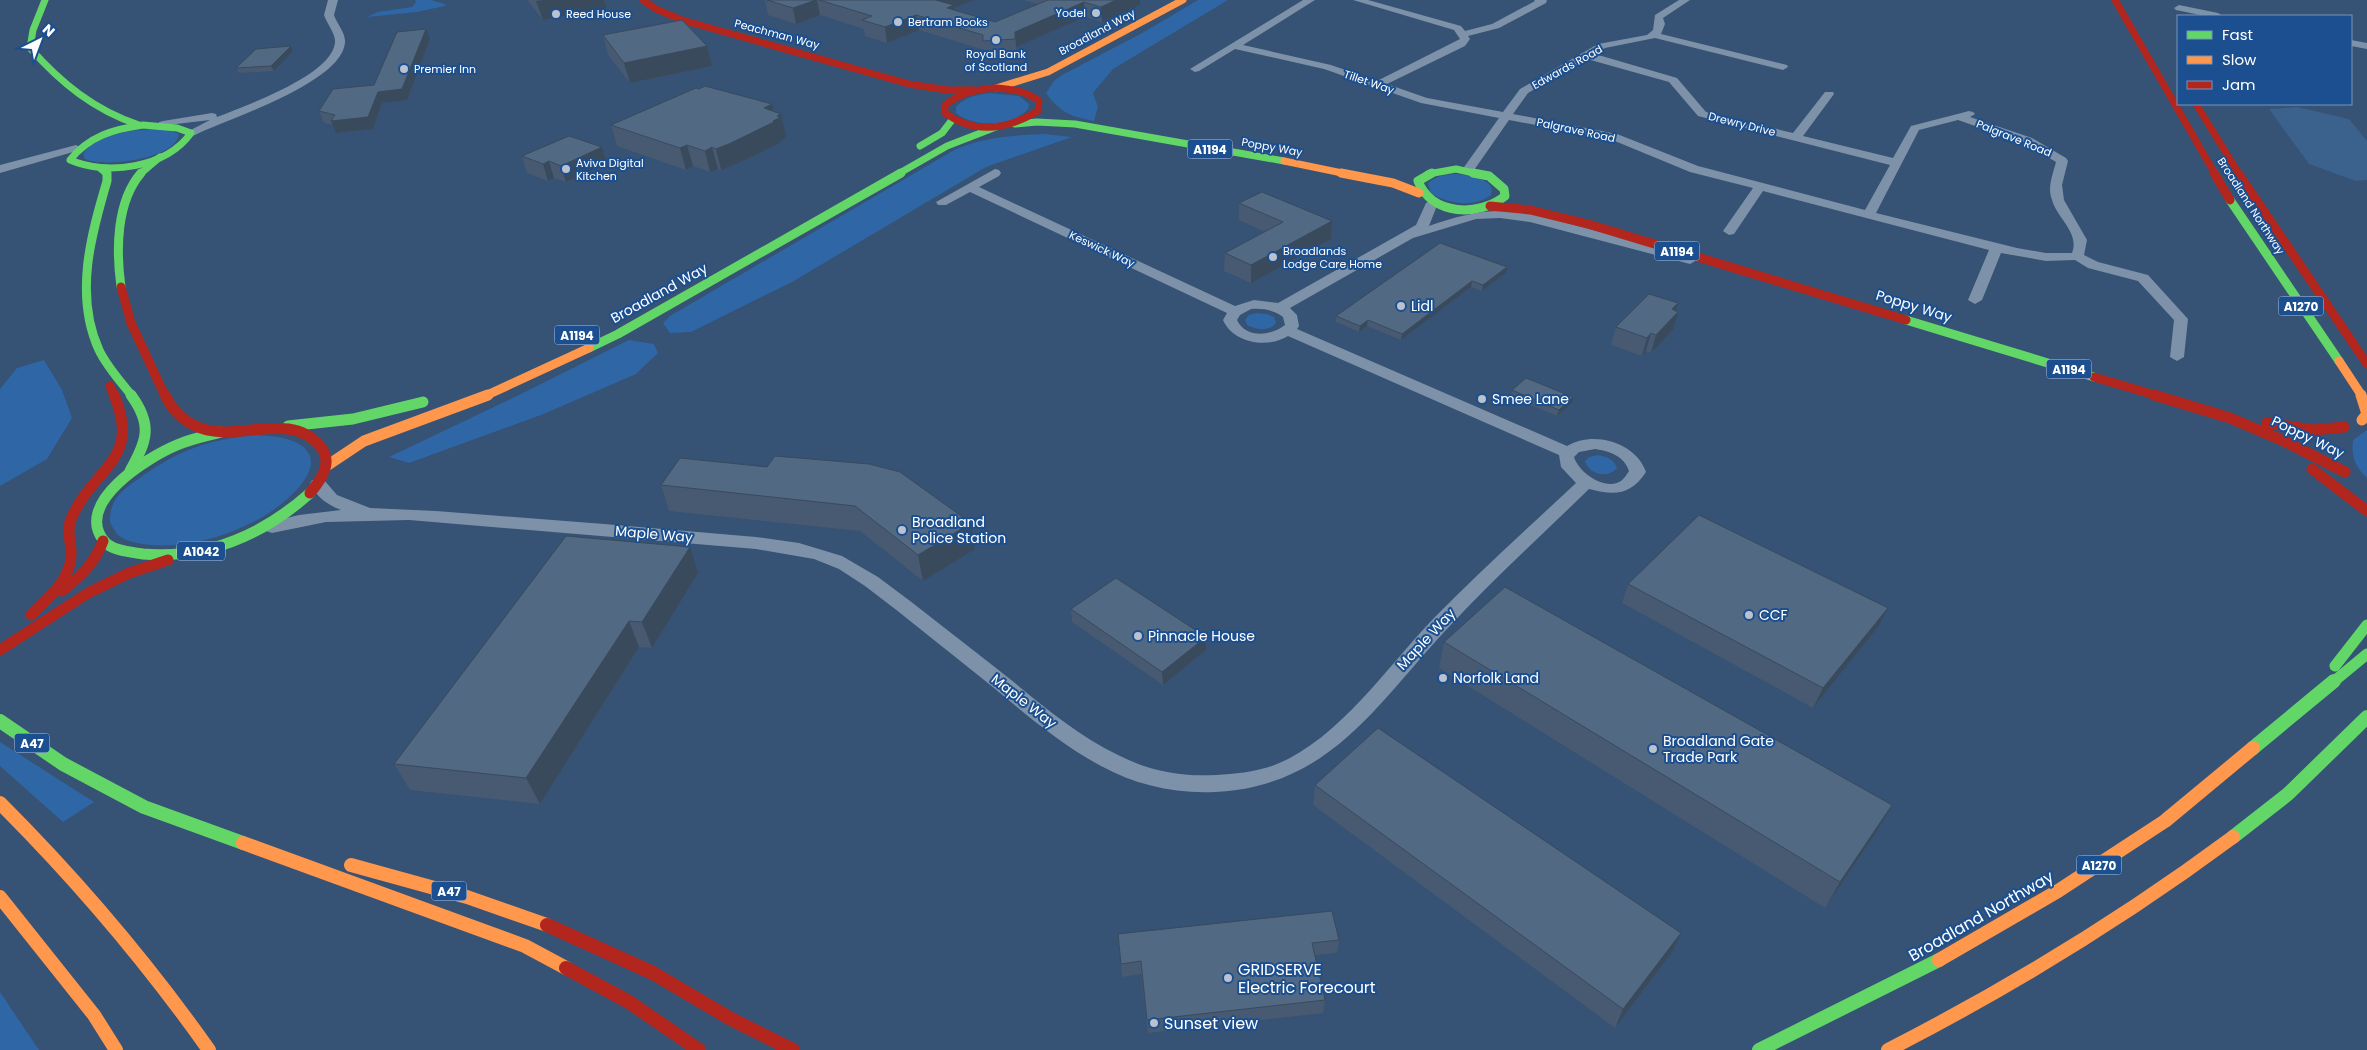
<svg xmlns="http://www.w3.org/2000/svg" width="2367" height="1050" font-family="Poppins,sans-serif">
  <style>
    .green { fill: #2f66a5 }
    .water { fill: #3b618d }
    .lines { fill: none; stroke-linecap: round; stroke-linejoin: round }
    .street { fill: #7d92a8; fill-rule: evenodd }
    .fast-far3 { stroke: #63d668; stroke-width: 7 }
    .fast-far2 { stroke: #63d668; stroke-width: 9 }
    .fast-far1 { stroke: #63d668; stroke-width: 11 }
    .fast { stroke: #63d668; stroke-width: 14 }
    .slow-far3 { stroke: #ff974d; stroke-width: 7 }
    .slow-far2 { stroke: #ff974d; stroke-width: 9 }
    .slow-far1 { stroke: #ff974d; stroke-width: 11 }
    .slow { stroke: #ff974d; stroke-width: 14 }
    .jam-far3 { stroke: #b3261e; stroke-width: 7 }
    .jam-far2 { stroke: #b3261e; stroke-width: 9 }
    .jam-far1 { stroke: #b3261e; stroke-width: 11 }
    .jam { stroke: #b3261e; stroke-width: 14 }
    .wall { fill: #475a72 }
    .shaded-wall { fill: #394a5c }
    .building { fill: #526984; stroke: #394a5c }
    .poi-dot { fill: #b9c2ce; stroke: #1b4f8f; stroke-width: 2 }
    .labels { text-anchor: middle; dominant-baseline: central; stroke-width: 4; stroke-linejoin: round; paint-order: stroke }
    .far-poi-label { font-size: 11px; fill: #fff; stroke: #1b4f8f; text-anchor: start }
    .far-street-label { font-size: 11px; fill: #fff; stroke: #1b4f8f }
    .shield { fill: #1b4f8f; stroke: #bbcadd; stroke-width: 1 }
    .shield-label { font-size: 12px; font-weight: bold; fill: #fff }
    .street-label { font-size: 14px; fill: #fff; stroke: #1b4f8f }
    .poi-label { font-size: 14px; fill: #fff; stroke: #1b4f8f; text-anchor: start }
    .near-street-label { font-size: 16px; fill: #fff; stroke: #1b4f8f }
    .near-poi-label { font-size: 16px; fill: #fff; stroke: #1b4f8f; text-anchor: start }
  </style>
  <rect width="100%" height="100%" fill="#365274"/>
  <!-- green -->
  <g class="green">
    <polygon points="415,0 431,0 445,4 445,6 417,12 367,17 378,12 412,7 416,2"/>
    <path d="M1198,0H1228L1113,69L1093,93L1098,107L1094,121C1072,117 1059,112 1046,93L1054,81L1062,75L1144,32Z"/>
    <path d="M989,93L1019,96L1029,104L1028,109C1013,127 973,128 956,113V107C964,97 976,95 989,93Z"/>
    <path d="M164,128L179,134C177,159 103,168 85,159L83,154C98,131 139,130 164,128Z"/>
    <path d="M1045,134L1072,137L986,167L792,282L691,332L670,333L663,323L670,316L956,149C984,137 1015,135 1045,134Z"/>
    <path d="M1457,174C1468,176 1497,178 1491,195C1474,208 1448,204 1431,193L1428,184C1435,175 1446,175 1457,174Z"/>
    <path d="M1257,313L1267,314L1274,317L1276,323C1268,332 1257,330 1247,325L1245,320L1249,315Z"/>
    <polygon points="629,340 654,344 658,353 636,374 541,415 409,463 389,457 517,396"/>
    <polygon points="44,360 62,390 72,418 47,459 0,486 0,389 17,368"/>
    <path d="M2367,430V478C2355,467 2351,456 2353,440Z"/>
    <path d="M256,435C270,436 284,436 297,443C338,464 278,510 257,520C225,537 187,548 151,545C140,544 127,542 118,535C115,532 112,526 110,522C110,518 110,512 112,507C116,493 130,485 141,477C181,449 207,440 256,435Z"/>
    <path d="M1598,455C1607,457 1614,459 1617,468C1608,479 1589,475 1585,461L1589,457Z"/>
    <polygon points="0,742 94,802 63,822 0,766"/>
    <polygon points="0,992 39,1050 0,1050"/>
  </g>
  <!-- water -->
  <polygon class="water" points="2297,107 2349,119 2367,141 2367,180 2356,181 2309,164 2269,109"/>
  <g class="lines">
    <!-- street -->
    <g class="street">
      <path d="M328,0H338L334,15C337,24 346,33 345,43C341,83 228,119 195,135L191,136L185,133L210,120L159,126V122L163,121L212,113L216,114L217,117C244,106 331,76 335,43C336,34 327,24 324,15Z"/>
      <path d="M1303,0H1315L1243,45L1331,65L1377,81L1460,39L1454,30L1353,0H1368L1461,26L1465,31L1492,24L1535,1L1534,0H1547L1546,3L1499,28L1468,36L1470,39L1465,46L1387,84L1427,98L1503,112L1520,89L1598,44L1647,35L1653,30L1655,15L1679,0H1690L1663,18L1665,24L1661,34L1787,65L1788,67L1783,70L1655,38L1605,48L1595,54L1677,78L1706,112L1793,133L1825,92H1833L1834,94L1803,136L1893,158L1911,126L1969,111L1973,112L1975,114L1970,117L2032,138L2066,158L2068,161L2062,185L2064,200L2087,240L2084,255L2098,262L2148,275L2188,319L2184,357L2177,361L2170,357L2174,320L2138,281L2088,268L2075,260L2046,261L2001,253L1982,300L1975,304L1968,300L1989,250L1763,191L1734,234L1729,235L1723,231L1753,188L1690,172L1610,139L1509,120L1472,173L1468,174L1462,170L1499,118L1421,103L1324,69L1235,49L1199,71L1195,72L1190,69ZM1587,59L1669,82L1698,116L1890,165L1865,210L1698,166L1617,134L1513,114L1528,93ZM1958,120L2024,143L2056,162C2053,174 2047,187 2052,200C2057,218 2080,233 2072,253H2046L2017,248L1876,213L1919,130Z"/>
      <polygon points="2179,5 2218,13 2223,16 2205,16 2176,10 2174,8"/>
      <polygon points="2351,40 2367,43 2367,49 2351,46"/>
      <polygon points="76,145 82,148 80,150 0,173 0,165"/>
      <path d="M995,169L999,170L1001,173L999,176L979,187L1235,306L1254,300L1278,303L1416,225L1426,203L1432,199L1438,203L1429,226C1465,213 1498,206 1536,215L1695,257L1697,260L1690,264L1530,222L1500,218L1476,219L1413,238L1290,308L1297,315L1299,326L1297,329L1567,446C1593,430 1636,442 1646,472C1631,495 1615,496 1589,489C1541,536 1491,581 1446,630C1375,706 1330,786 1215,792C1175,794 1136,785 1101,766C1062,745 1028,716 994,688C951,654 909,619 865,586L839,569L814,559L756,549L409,520L326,522L272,533L266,531L263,527L266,523L299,515L341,510C326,504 317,497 310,484L312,480H324L337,495L370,508L436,511L604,524L756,537L799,543L842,556L878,577C923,610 966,645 1010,679C1044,707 1079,736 1118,755C1149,771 1181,777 1216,775C1234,774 1254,772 1272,766C1337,742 1386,668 1433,619C1479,572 1528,528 1576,483L1561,467L1559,455L1288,336C1267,349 1233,343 1223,320L1227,313L970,192L946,205H938L936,202ZM1251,309C1263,308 1273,310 1283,317L1285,325C1271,336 1246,339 1237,320L1240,315ZM1595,449C1610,451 1624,456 1629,471C1627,474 1624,479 1621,481C1605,491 1579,473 1574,457L1579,452Z"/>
    </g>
    <!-- fast-far3 -->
    <g class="fast-far3">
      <path d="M45,0L33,30L30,48C61,83 94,110 139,125"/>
      <polyline points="1015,124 1037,122 1075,124 1284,161"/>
      <path d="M143,125L177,128L191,133C166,168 107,176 70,160C89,136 114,129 143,125Z"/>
      <polyline points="920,146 942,133 952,120"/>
      <polyline points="100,168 107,174"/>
      <polyline points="140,174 160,157"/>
      <polyline points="898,174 947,146 996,127"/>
      <polyline points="1428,174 1456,169 1478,174"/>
    </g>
    <!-- fast-far2 -->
    <g class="fast-far2">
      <path d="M107,173V181C91,235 74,295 99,350C107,367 121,382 132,396"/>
      <path d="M1432,173L1418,181C1432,216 1479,217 1505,196L1504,189L1489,176L1473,173"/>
      <polyline points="2230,200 2339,361"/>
      <path d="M121,287C116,251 116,202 141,173"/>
      <polyline points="1906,320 2094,377"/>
      <polyline points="589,348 618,334 901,173"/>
    </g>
    <!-- fast-far1 -->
    <g class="fast-far1">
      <polyline points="288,426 353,419 423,402"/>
      <path d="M221,432C206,436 191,439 177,445C148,457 73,503 104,541C112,551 131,552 143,554C207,559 263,535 310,493"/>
      <path d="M130,471C147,441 153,425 131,395"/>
      <polyline points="2335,666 2367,625"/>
      <polyline points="2332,683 2367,654"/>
    </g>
    <!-- fast -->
    <g class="fast">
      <polyline points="0,721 63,764 144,807 243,843"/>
      <polyline points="2253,748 2334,681"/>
      <polyline points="2233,837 2288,794 2367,717"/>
      <polyline points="1759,1050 1939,960"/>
    </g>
    <!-- slow-far3 -->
    <g class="slow-far3">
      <polyline points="996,88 1048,72 1183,0"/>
      <polyline points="1284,161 1347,174"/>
    </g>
    <!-- slow-far2 -->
    <g class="slow-far2">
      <polyline points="1341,173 1393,183 1419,193"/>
      <polyline points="2339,361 2362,396"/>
      <polyline points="485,396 589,348"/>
    </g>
    <!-- slow-far1 -->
    <g class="slow-far1">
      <polyline points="2361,395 2367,414 2362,420"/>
      <polyline points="328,465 364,441 488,395"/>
    </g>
    <!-- slow -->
    <g class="slow">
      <path d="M0,803C77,880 146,961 209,1050"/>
      <polyline points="243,843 525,946 566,968"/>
      <polyline points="351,865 467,897 547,925"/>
      <polyline points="0,897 94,1015 116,1050"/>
      <polyline points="1939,960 2058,891 2165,821 2253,748"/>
      <path d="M1888,1050C2009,988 2124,918 2233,837"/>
    </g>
    <!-- jam-far3 -->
    <g class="jam-far3">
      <polyline points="643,0 656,9 682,20 909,84 947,90 975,90"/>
      <polyline points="2115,0 2215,174"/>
      <path d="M996,88C1012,89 1026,91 1039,101L1038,111C1008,129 975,135 945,113V105C960,93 977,89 996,88Z"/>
      <polyline points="2196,104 2239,174"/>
    </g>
    <!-- jam-far2 -->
    <g class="jam-far2">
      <polyline points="2214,173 2230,200"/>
      <polyline points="2238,173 2367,364"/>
      <polyline points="1490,206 1530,210 1588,224 1906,320"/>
      <polyline points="121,287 131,323 165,396"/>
      <polyline points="2094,377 2158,396"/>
      <polyline points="110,386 114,396"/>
    </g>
    <!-- jam-far1 -->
    <g class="jam-far1">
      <path d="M165,395C174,414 187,425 207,430C245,439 291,412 320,446C334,462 321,480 310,493"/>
      <polyline points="2154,395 2230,418 2286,442 2345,472"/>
      <polyline points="2267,423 2314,430 2344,427"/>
      <polyline points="2312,469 2367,511"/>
      <path d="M62,591C80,577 95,563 103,541"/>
      <path d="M31,615C48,598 72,579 71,553C71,541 66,530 71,519C94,466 142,461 114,395"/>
      <polyline points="0,650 88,593 129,573 168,560"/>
    </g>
    <!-- jam -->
    <g class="jam">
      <polyline points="547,925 653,973 731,1019 793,1050"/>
      <polyline points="566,968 629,1002 699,1050"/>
    </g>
  </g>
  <!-- wall -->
  <g class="wall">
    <polygon points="527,0 604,0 607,8 543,20"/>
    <polygon points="765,0 974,0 954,8 954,10 995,22 1038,4 1024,0 1140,0 1140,5 1102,22 1085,17 1016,47 1017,55 985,57 984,50 919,30 887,43 865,36 864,29 820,15 796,24 768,15"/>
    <polygon points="603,35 712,66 630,83 608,55"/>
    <polygon points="430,39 407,100 382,103 373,129 336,133 333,125 324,123 319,111 374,85"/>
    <polygon points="291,46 293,51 274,71 239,73 236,68"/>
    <polygon points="774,111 781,114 786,135 785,135 786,138 780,141 780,143 736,164 721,170 718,169 710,172 693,166 686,170 617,146 611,125"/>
    <polygon points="602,147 607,164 566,182 554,178 548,181 527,173 522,156"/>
    <polygon points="1239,203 1332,221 1331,239 1251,283 1224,271 1225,253 1265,232 1239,220"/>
    <polygon points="1440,243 1506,273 1482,291 1471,287 1401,340 1367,326 1359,332 1336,322 1336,316"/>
    <polygon points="1676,311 1678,312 1673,330 1651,353 1646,351 1642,356 1611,345 1616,327"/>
    <polygon points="1512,390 1572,403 1557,416 1511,397"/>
    <polygon points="767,467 975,549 923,581 860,531 669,511 661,485"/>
    <polygon points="698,573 652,648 639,647 540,804 410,790 394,764"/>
    <polygon points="1628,584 1878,627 1813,708 1622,603"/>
    <polygon points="1071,609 1206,637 1206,650 1163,685 1072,622"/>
    <polygon points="1444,642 1877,831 1825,908 1439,668"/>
    <polygon points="1315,785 1681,933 1672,952 1615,1028 1313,805"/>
    <polygon points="1118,934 1339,940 1337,953 1315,955 1325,1000 1323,1013 1148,1033 1141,974 1122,977"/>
  </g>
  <!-- shaded-wall -->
  <g class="shaded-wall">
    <polygon points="544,0 604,0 607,8 543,20 536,1"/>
    <polygon points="816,0 817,0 820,15 796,24 793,8"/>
    <polygon points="935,0 974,0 954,8 956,21"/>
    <polygon points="1116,0 1140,0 1140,5 1102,22 1101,7"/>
    <polygon points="1084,2 1085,17 1016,47 1015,32"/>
    <polygon points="916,15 919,30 887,43 885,27"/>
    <polygon points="426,29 430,39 407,100 382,103 373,129 336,133 331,121 378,92"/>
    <polygon points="291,46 293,51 274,71 271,66"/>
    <polygon points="707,46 712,66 630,83 624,63"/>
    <polygon points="772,104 775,120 777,116 781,114 786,135 785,135 786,138 780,141 780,143 736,164 721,170 716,149 764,108"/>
    <polygon points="687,145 693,166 686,170 680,148"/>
    <polygon points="602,147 607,164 566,182 561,166"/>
    <polygon points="712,147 718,169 710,172 705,151"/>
    <polygon points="549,161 554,178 548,181 543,164"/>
    <polygon points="1332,221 1331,239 1251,283 1251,265"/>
    <polygon points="1507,267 1506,273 1482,291 1483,285"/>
    <polygon points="1472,281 1471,287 1401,340 1402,334"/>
    <polygon points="1678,303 1674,316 1678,312 1673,330 1651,353 1656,335 1672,309"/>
    <polygon points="1368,320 1367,326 1359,332 1360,326"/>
    <polygon points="1651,333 1646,351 1642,356 1647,338"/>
    <polygon points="1573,397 1572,403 1557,416 1559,410"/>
    <polygon points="971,523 975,549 923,581 918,555"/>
    <polygon points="690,547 698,573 652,648 642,622"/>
    <polygon points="1888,608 1878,627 1813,708 1823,688"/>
    <polygon points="629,621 639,647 540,804 526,778"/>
    <polygon points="1206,637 1206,650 1163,685 1162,672"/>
    <polygon points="1892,805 1877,831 1825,908 1840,882"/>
    <polygon points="1681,933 1672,952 1615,1028 1623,1009"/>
  </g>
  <!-- building -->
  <g class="building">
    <polygon points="767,0 816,0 793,8"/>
    <polygon points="819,0 935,0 954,5 947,8 995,22 1048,0 1116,0 1101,7 1084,2 1015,32 1015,39 983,41 983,35 916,15 885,27 862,20 872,16"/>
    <polygon points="682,20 707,46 624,63 603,35"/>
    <polygon points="426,29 402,89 378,92 368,117 331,121 335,115 319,111 333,89 374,85 397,32"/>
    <polygon points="291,46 271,66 236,68 256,49"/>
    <polygon points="705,86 772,104 764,108 781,114 777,116 781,117 773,121 776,121 731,143 716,149 712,147 705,151 687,145 680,148 611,125 696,88 699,89"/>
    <polygon points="569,136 602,147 561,166 549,161 543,164 522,156"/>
    <polygon points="1262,192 1332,221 1251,265 1225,253 1283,222 1239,203"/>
    <polygon points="1440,243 1507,267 1483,285 1472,281 1402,334 1368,320 1360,326 1336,316"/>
    <polygon points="1649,294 1678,303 1672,309 1678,312 1656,335 1651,333 1647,338 1616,327"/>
    <polygon points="1526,378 1573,397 1559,410 1512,390"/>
    <polygon points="775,456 869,464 900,472 971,523 918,555 855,506 661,485 680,458 767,467"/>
    <polygon points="1699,515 1888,608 1823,688 1628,584"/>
    <polygon points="566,536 690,547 642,622 629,621 526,778 394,764"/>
    <polygon points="1116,578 1206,637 1162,672 1071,609"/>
    <polygon points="1505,587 1892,805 1840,882 1444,642"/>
    <polygon points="1378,728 1681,933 1623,1009 1315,785"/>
    <polygon points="1332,911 1339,940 1312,943 1325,1000 1147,1020 1141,961 1121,964 1118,934"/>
  </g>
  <!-- markers -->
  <g class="poi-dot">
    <circle cx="1096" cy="13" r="5"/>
    <circle cx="556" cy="14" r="5"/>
    <circle cx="898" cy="22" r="5"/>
    <circle cx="996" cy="40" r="5"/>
    <circle cx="404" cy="69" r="5"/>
    <circle cx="566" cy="169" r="5"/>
    <circle cx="1273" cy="257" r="5"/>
    <circle cx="1401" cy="306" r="5"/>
    <circle cx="1482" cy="399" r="5"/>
    <circle cx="902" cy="530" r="5"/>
    <circle cx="1749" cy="615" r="5"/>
    <circle cx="1138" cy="636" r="5"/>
    <circle cx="1443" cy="678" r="5"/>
    <circle cx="1653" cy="749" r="5"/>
    <circle cx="1228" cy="978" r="5"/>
    <circle cx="1154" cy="1023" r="5"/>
  </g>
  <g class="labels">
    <!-- far-poi labels -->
    <g class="far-poi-label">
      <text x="1086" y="13" text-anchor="end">Yodel</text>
      <text x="566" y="14">Reed House</text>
      <text x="908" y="22">Bertram Books</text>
      <text x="996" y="54" text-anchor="middle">Royal Bank<tspan x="996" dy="13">of Scotland</tspan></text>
      <text x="414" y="69">Premier Inn</text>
      <text x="576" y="163">Aviva Digital<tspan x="576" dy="13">Kitchen</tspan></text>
      <text x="1283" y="251">Broadlands<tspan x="1283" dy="13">Lodge Care Home</tspan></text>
    </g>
    <!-- far-street labels -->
    <g class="far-street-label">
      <text transform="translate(1097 32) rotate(-28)">Broadland Way</text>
      <text transform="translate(777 34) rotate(15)">Peachman Way</text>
      <text transform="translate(1567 67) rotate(-29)">Edwards Road</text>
      <text transform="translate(1369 82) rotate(19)">Tillet Way</text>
      <text transform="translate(1742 124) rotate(14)">Drewry Drive</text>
      <text transform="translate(1576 130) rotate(12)">Palgrave Road</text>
      <text transform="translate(2014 138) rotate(22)">Palgrave Road</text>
      <text transform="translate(1272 147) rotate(10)">Poppy Way</text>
      <text transform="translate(2251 206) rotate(57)">Broadland Northway</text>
      <text transform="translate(1102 249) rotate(25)">Keswick Way</text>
    </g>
    <!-- shield labels -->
    <g class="shield">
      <rect x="1187.5" y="139.5" width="45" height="19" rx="4"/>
      <rect x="1654.5" y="241.5" width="45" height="19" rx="4"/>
      <rect x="2278.5" y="296.5" width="45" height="19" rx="4"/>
      <rect x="554.5" y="325.5" width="45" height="19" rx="4"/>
      <rect x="2046.5" y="359.5" width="45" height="19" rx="4"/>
      <rect x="177" y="541.5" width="48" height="19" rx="4"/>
      <rect x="14.5" y="733.5" width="35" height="19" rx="4"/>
      <rect x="2076.5" y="855.5" width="45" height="19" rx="4"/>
      <rect x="431.5" y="881.5" width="35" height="19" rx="4"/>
    </g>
    <g class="shield-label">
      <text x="1210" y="149">A1194</text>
      <text x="1677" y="251">A1194</text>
      <text x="2301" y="306">A1270</text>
      <text x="577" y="335">A1194</text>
      <text x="2069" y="369">A1194</text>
      <text x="201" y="551">A1042</text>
      <text x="32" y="743">A47</text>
      <text x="2099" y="865">A1270</text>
      <text x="449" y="891">A47</text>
    </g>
    <!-- street labels -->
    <g class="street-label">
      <text transform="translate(659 293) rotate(-29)">Broadland Way</text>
      <text transform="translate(1914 306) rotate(17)">Poppy Way</text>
      <text transform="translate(2308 437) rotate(26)">Poppy Way</text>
      <text transform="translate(654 534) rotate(5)">Maple Way</text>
      <text transform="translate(1426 639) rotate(-47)">Maple Way</text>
      <text transform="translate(1024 701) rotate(38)">Maple Way</text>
    </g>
    <!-- poi labels -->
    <g class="poi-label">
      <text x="1411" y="306">Lidl</text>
      <text x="1492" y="399">Smee Lane</text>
      <text x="912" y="522">Broadland<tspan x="912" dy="16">Police Station</tspan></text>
      <text x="1759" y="615">CCF</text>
      <text x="1148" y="636">Pinnacle House</text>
      <text x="1453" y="678">Norfolk Land</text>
      <text x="1663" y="741">Broadland Gate<tspan x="1663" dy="16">Trade Park</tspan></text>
    </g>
    <!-- near-street labels -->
    <g class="near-street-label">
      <text transform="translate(1981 916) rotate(-30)">Broadland Northway</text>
    </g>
    <!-- near-poi labels -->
    <g class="near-poi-label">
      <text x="1238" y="969">GRIDSERVE<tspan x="1238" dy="18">Electric Forecourt</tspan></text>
      <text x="1164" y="1023">Sunset view</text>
    </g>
  </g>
  <!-- legend -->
  <rect x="2177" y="15" width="175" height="90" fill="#1b4f8f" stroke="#7695bc"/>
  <rect x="2187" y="31" width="25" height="8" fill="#63d668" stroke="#7695bc"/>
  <text x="2222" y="40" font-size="15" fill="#ffffff">Fast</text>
  <rect x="2187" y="56" width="25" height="8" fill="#ff974d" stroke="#7695bc"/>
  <text x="2222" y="65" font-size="15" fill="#ffffff">Slow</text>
  <rect x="2187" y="81" width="25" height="8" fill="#b3261e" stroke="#7695bc"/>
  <text x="2222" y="90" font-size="15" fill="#ffffff">Jam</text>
  <!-- north arrow -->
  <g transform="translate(40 40) rotate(42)" stroke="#1b4f8f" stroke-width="4" paint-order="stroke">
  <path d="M0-4L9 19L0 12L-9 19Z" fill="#ffffff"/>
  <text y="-8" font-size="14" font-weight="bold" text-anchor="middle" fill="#ffffff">N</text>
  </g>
</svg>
